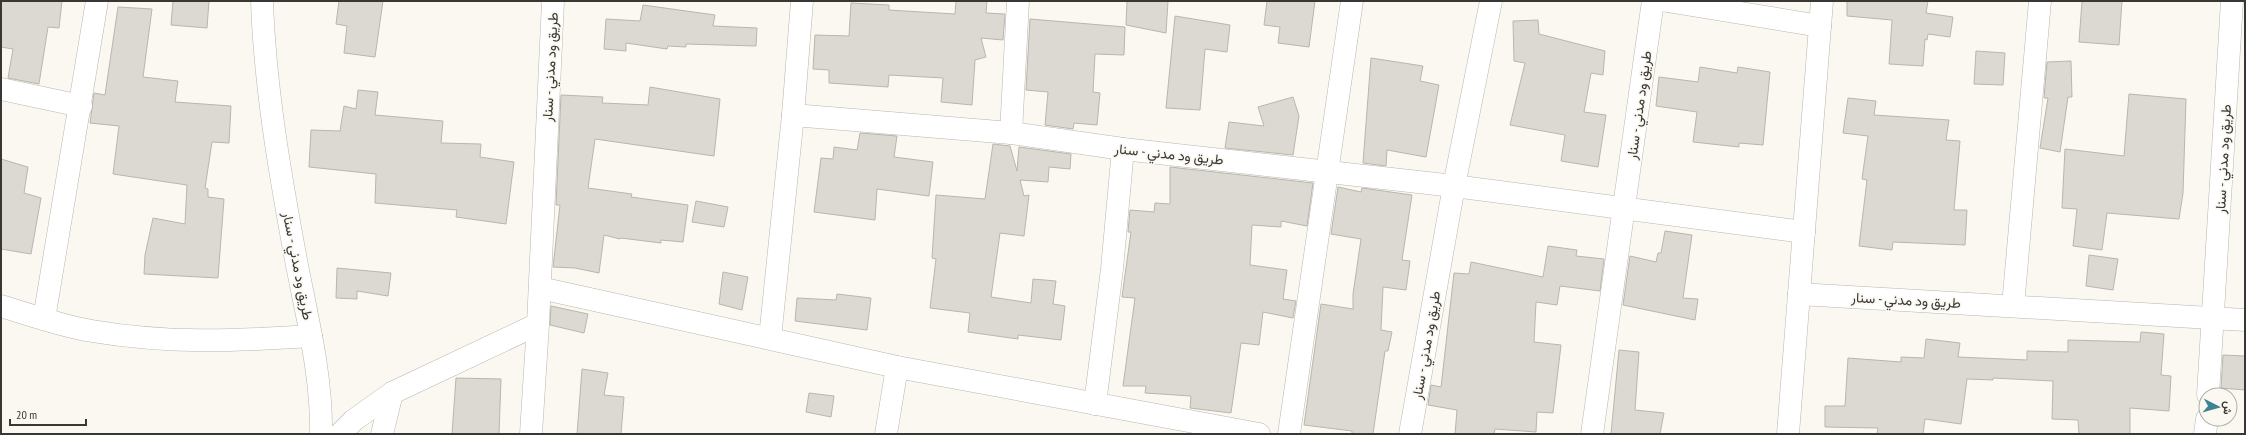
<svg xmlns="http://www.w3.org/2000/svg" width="2246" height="435" font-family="'PT Sans Narrow',Vazirmatn,sans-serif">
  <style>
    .building { fill: #dbd9d2; stroke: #b8b6af }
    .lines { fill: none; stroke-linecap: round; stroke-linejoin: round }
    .minor-casing { stroke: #b8b6af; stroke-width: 23 }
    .minor { stroke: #fff; stroke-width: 22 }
    .labels { text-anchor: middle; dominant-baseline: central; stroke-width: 3.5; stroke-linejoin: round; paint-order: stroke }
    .street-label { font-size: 14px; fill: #383734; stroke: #faf8f1 }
  </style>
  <rect width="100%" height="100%" fill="#faf8f1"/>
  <!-- building -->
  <g class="building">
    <polygon points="1,1 62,1 59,28 48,27 39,84 8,78 13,49 1,47"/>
    <polygon points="173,1 209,1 207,28 171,25"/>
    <polygon points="339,1 383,1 375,57 344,53 347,26 336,24"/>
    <polygon points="956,1 987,1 986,13 1005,14 1003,40 981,38 986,57 975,60 972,105 941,102 943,78 889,75 888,87 829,83 829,70 813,69 815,35 849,36 851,3 889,5 889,10 955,14"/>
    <polygon points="1127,1 1168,1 1166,33 1126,25"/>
    <polygon points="1267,1 1315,1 1309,47 1278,43 1280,27 1264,25"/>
    <polygon points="1847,1 1928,1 1926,13 1953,17 1950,37 1928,34 1927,40 1925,39 1923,66 1889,64 1892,20 1847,16"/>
    <polygon points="2082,1 2122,1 2119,45 2079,42"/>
    <polygon points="643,5 715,15 713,26 757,28 756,46 686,44 686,47 668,46 667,49 626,43 626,51 604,49 606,19 640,21"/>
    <polygon points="118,7 152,9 143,77 178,81 175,102 231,106 229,143 212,142 205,188 208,189 208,197 224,199 218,278 144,274 145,255 153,218 185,224 187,185 113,174 119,126 90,123 94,93 105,95"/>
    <polygon points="1175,16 1230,25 1227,52 1205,49 1200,110 1166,108"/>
    <polygon points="1030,19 1125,27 1124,55 1095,54 1093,92 1100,93 1097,125 1074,123 1073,129 1045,125 1048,92 1026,90"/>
    <polygon points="1538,20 1539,34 1605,51 1603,75 1591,73 1584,112 1606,115 1598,167 1561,161 1565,135 1510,125 1525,63 1514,61 1513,21"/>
    <polygon points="1976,51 2005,53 2003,85 1974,84"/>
    <polygon points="1371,58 1423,66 1420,81 1439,85 1426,157 1387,150 1386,166 1363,163"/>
    <polygon points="2071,61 2072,97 2068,97 2060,152 2040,148 2048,98 2044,98 2047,62"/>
    <polygon points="1700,67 1737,73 1738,67 1770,72 1763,145 1739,143 1739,147 1693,142 1697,112 1656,106 1659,77 1698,82"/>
    <polygon points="650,87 720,99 714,156 595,139 588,188 632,194 631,197 688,205 683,242 661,240 661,243 621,238 620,239 604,235 599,273 575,268 553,267 560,205 556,205 561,95 603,97 602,103 648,105"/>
    <polygon points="358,90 378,92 375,115 443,121 441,143 481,144 480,157 514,162 506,224 456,217 457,210 375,203 376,174 309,167 311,130 340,131 344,106 356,109"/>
    <polygon points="2129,94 2186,99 2183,193 2179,219 2107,213 2102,250 2073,246 2077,209 2062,208 2065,149 2124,156"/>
    <polygon points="1293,97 1299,116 1293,155 1225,148 1229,122 1264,126 1258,107"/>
    <polygon points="1848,98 1876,101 1874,115 1949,120 1946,140 1960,141 1954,210 1967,210 1965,245 1893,242 1892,250 1859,246 1867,180 1862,179 1868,136 1843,133"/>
    <polygon points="860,133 897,136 894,157 933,162 929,196 877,189 875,220 814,212 821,158 833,159 834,147 857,150"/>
    <polygon points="993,144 1010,146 1017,171 1019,147 1071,154 1070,169 1049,167 1048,182 1020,180 1024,196 1029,195 1024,236 1000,233 991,297 1031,303 1033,279 1056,281 1053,304 1065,306 1061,340 1018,335 1018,339 968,332 970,313 930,308 936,259 932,258 936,195 985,199"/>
    <polygon points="1,159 28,167 24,193 41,198 31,254 1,249"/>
    <polygon points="1170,167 1313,183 1307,226 1281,221 1281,227 1252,225 1250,265 1287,270 1283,299 1296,301 1293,318 1263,312 1259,345 1241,343 1231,413 1190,408 1191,396 1145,393 1146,386 1123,386 1135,298 1122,297 1131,232 1128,232 1130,210 1154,212 1155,203 1170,204"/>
    <polygon points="1338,187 1361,192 1362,188 1412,195 1402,260 1410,261 1406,290 1383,287 1381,330 1392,332 1388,351 1385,351 1373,434 1352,434 1352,431 1304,425 1321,304 1353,309 1353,294 1361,239 1331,234"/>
    <polygon points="696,201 728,207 724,227 692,222"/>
    <polygon points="1665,231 1692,235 1683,298 1698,299 1695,320 1623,305 1630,256 1656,262 1658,253 1661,253"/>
    <polygon points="1548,246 1577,250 1576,256 1604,259 1600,291 1560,286 1557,305 1536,302 1534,342 1561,345 1553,413 1537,412 1536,432 1495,429 1494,434 1455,434 1457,410 1428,405 1431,385 1441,387 1454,273 1469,274 1471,262 1543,277"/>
    <polygon points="2089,255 2118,259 2113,290 2086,286"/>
    <polygon points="337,268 391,273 388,296 357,291 357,299 336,298"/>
    <polygon points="723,272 748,277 742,310 719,304"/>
    <polygon points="837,294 871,298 867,330 795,321 797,298 836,300"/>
    <polygon points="551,306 588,314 584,333 550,325"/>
    <polygon points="2141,332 2164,334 2161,375 2171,376 2169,411 2130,408 2130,434 2079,434 2078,420 2052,419 2053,381 1993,378 1993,380 1967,379 1961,424 1925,419 1923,434 1877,434 1878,428 1825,427 1825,406 1845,406 1848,358 1901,362 1901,357 1924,358 1926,339 1960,343 1958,357 2027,360 2027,351 2068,352 2068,340 2140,342"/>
    <polygon points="1619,350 1639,352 1635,410 1664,413 1660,434 1611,434"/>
    <polygon points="2223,355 2245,356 2245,390 2221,388"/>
    <polygon points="582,369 608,373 604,395 624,397 621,434 577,434"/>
    <polygon points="456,378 501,379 499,434 452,434"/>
    <polygon points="809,393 834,396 831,417 806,412"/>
  </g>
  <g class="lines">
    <defs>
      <g id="minor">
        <path d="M262,1C265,88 280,174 296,260C307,318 322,375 321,434"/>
        <polyline points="1667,1 1820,26"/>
        <polyline points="1,89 81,106"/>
        <polyline points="793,115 1011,133 1123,149 1454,186 1804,232"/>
        <polyline points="1011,133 1018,1"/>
        <polyline points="540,288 897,367 1259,434"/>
        <polyline points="1799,294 2245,320"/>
        <path d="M1,306C31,315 61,326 92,331C168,344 235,341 311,336"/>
        <polyline points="2013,306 2040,1"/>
        <polyline points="44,319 97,1"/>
        <polyline points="770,338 793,115 802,1"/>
        <polyline points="2208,395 2232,1"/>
        <polyline points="1095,404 1112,269 1123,149"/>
        <polyline points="340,434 354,420 392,393 538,324"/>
        <polyline points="382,434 392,393"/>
        <polyline points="531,434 538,324 553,1"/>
        <polyline points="886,434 897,367"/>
        <polyline points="1289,434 1352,1"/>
        <polyline points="1410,434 1454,186 1491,1"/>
        <polyline points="1592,434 1653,1"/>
        <polyline points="1788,434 1822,1"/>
        <polyline points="2205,434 2207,419"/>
      </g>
    </defs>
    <!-- minor casing -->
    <use href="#minor" class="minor-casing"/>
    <!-- minor -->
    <use href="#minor" class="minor"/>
  </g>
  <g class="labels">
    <!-- street labels -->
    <g class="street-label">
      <text transform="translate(550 67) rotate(-87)">طريق ود مدني - سنار</text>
      <text transform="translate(1639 105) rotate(-82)">طريق ود مدني - سنار</text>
      <text transform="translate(1169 154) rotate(6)">طريق ود مدني - سنار</text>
      <text transform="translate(2223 159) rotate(-87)">طريق ود مدني - سنار</text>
      <text transform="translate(298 266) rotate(79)">طريق ود مدني - سنار</text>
      <text transform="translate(1906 300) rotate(3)">طريق ود مدني - سنار</text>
      <text transform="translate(1426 345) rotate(-80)">طريق ود مدني - سنار</text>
    </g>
  </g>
  <!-- border -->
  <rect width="2246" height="435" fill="none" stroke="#383734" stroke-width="4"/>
  <!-- north arrow -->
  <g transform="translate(2218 407) rotate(96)"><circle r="19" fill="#faf8f1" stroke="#acaba5"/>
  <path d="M0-3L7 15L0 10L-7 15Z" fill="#3f8392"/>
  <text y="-6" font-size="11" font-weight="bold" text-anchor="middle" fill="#383734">ش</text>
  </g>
  <!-- scale -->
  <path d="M10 419v6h76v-6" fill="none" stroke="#383734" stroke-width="2"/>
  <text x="16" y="419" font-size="12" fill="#383734" stroke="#faf8f1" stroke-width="3" paint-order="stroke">20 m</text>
</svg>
